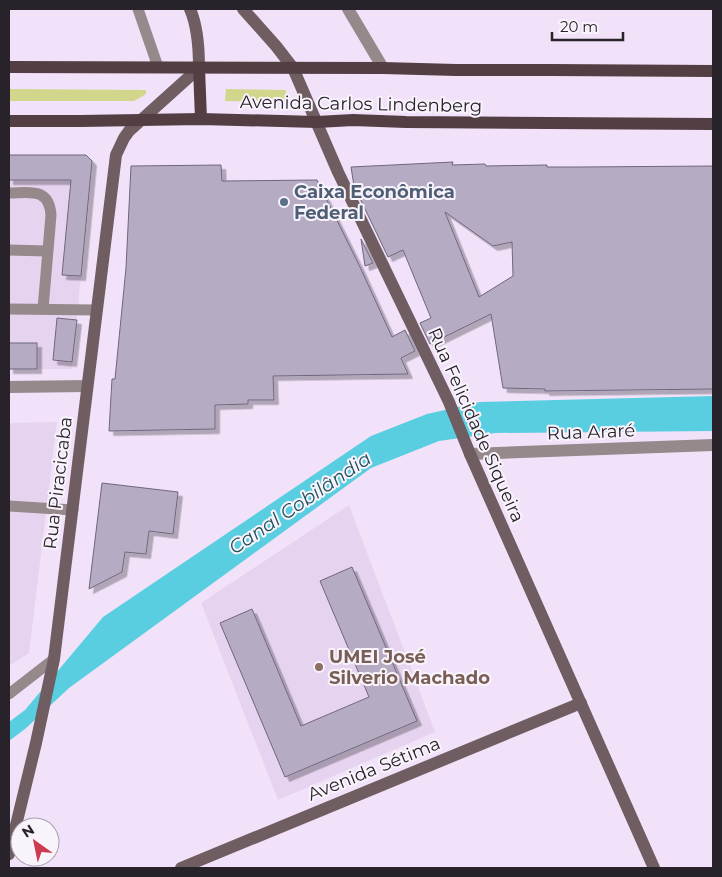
<svg xmlns="http://www.w3.org/2000/svg" width="722" height="877" font-family="Montserrat,sans-serif">
  <style>
    .built { fill: #e6d3f0 }
    .green { fill: #d2d68a }
    .water { fill: #58cee0 }
    .building { fill: #b5acc4; stroke: #6f667c; fill-rule: evenodd; filter: url(#shadow) }
    .lines { fill: none; stroke-linecap: round; stroke-linejoin: round }
    .lane { stroke: #96898c; stroke-width: 11 }
    .street { stroke: #96898c; stroke-width: 12 }
    .secondary { stroke: #6f5d61; stroke-width: 12 }
    .primary { stroke: #533e43; stroke-width: 12 }
    .service-dot { fill: #5c6f8a; stroke: #f9f3fc; stroke-width: 2 }
    .education-dot { fill: #8d6e63; stroke: #f9f3fc; stroke-width: 2 }
    .labels { text-anchor: middle; dominant-baseline: central; stroke-width: 4; stroke-linejoin: round; paint-order: stroke }
    .street-label { font-size: 18px; fill: #28232b; stroke: #f9f3fc }
    .service-label { font-size: 18px; font-weight: bold; fill: #4e5e75; stroke: #f9f3fc; text-anchor: start }
    .education-label { font-size: 18px; font-weight: bold; fill: #785e54; stroke: #f9f3fc; text-anchor: start }
    .water-label { font-size: 19px; font-style: italic; fill: #1e5159; stroke: #f9f3fc }
  </style>
  <defs>
    <filter id="shadow"><feDropShadow dx="4.5" dy="4.5" stdDeviation="0" flood-color="#0004"/></filter>
  </defs>
  <rect width="100%" height="100%" fill="#f1e2f9"/>
  <!-- built -->
  <g class="built">
    <polygon points="9,155 86,155 92,161 72,369 9,369"/>
    <polygon points="57,422 29,653 9,666 9,423"/>
    <polygon points="349,505 435,732 278,800 201,603"/>
  </g>
  <!-- green -->
  <g class="green">
    <polygon points="9,89 146,90 146,94 134,101 9,101"/>
    <polygon points="226,89 286,90 286,102 225,101"/>
  </g>
  <!-- water -->
  <polygon class="water" points="713,396 713,431 495,433 439,441 371,468 69,688 25,729 9,741 9,722 25,710 103,617 371,436 427,414 480,402"/>
  <!-- building -->
  <g class="building">
    <polygon points="9,155 86,155 92,161 81,276 62,275 71,180 9,180"/>
    <path d="M453,162L452,165L485,164L486,166L547,165V167H577L713,166V389L545,391V389L503,388L491,314L430,344L420,323L431,318L403,250L388,257L354,186L351,167ZM445,212L493,246L512,242L513,276L479,297Z"/>
    <polygon points="221,165 222,181 317,180 360,267 392,337 405,330 415,351 401,358 408,374 273,376 274,400 248,400 248,404 215,405 215,429 109,431 112,379 115,379 126,268 131,166"/>
    <polygon points="361,239 373,263 365,266"/>
    <polygon points="57,318 77,320 72,362 53,360"/>
    <rect x="9" y="343" width="28" height="26"/>
    <polygon points="102,483 178,492 173,534 149,531 146,554 125,552 122,572 89,589"/>
    <polygon points="352,567 417,721 285,777 220,623 252,609 301,726 369,697 320,581"/>
  </g>
  <g class="lines">
    <!-- lane -->
    <g class="lane">
      <polyline points="138,9 158,67"/>
      <path d="M9,193C30,193 49,187 51,215L43,309"/>
      <polyline points="9,250 47,251"/>
      <polyline points="9,309 97,310"/>
      <polyline points="9,506 73,510"/>
      <polyline points="9,694 54,659"/>
    </g>
    <!-- street -->
    <g class="street">
      <polyline points="348,9 383,68"/>
      <polyline points="9,387 87,386"/>
      <polyline points="470,454 713,445"/>
    </g>
    <!-- secondary -->
    <g class="secondary">
      <polyline points="243,9 276,46 293,68 338,172 449,402 470,454 654,868"/>
      <path d="M9,854L36,743L54,659L116,155L124,138L129,131L199,68C199,48 198,27 190,9"/>
      <polyline points="181,868 581,703"/>
    </g>
    <!-- primary -->
    <g class="primary">
      <polyline points="9,67 383,68 456,70 552,70 713,71"/>
      <polyline points="199,68 201,119"/>
      <polyline points="9,121 80,121 201,119 317,122 353,120 406,122 713,124"/>
    </g>
  </g>
  <!-- markers -->
  <circle class="service-dot" cx="284" cy="202" r="5"/>
  <circle class="education-dot" cx="319" cy="667" r="5"/>
  <g class="labels">
    <!-- street labels -->
    <g class="street-label">
      <text transform="translate(361 104) rotate(1)">Avenida Carlos Lindenberg</text>
      <text transform="translate(476 425) rotate(66)">Rua Felicidade Siqueira</text>
      <text transform="translate(591 432) rotate(-2)">Rua Araré</text>
      <text transform="translate(58 483) rotate(-83)">Rua Piracicaba</text>
      <text transform="translate(374 769) rotate(-22)">Avenida Sétima</text>
    </g>
    <!-- service labels -->
    <g class="service-label">
      <text x="294" y="192">Caixa Econômica<tspan x="294" dy="21">Federal</tspan></text>
    </g>
    <!-- education labels -->
    <g class="education-label">
      <text x="329" y="657">UMEI José<tspan x="329" dy="21">Silverio Machado</tspan></text>
    </g>
    <!-- water labels -->
    <g class="water-label">
      <text transform="translate(300 503) rotate(-34)">Canal Cobilândia</text>
    </g>
  </g>
  <!-- border -->
  <rect width="722" height="877" fill="none" stroke="#28232b" stroke-width="20"/>
  <!-- north arrow -->
  <g transform="translate(35 842) rotate(327)"><circle r="24" fill="#f9f3fc" stroke="#a5a0a8"/>
  <path d="M0-4L9 19L0 12L-9 19Z" fill="#cc3b50"/>
  <text y="-8" font-size="14" font-weight="bold" text-anchor="middle" fill="#28232b">N</text>
  </g>
  <!-- scale -->
  <path d="M552 32v8h71v-8" fill="none" stroke="#28232b" stroke-width="2.5"/>
  <text x="560" y="32" font-size="15" fill="#28232b" stroke="#f9f3fc" stroke-width="4" paint-order="stroke">20 m</text>
</svg>
